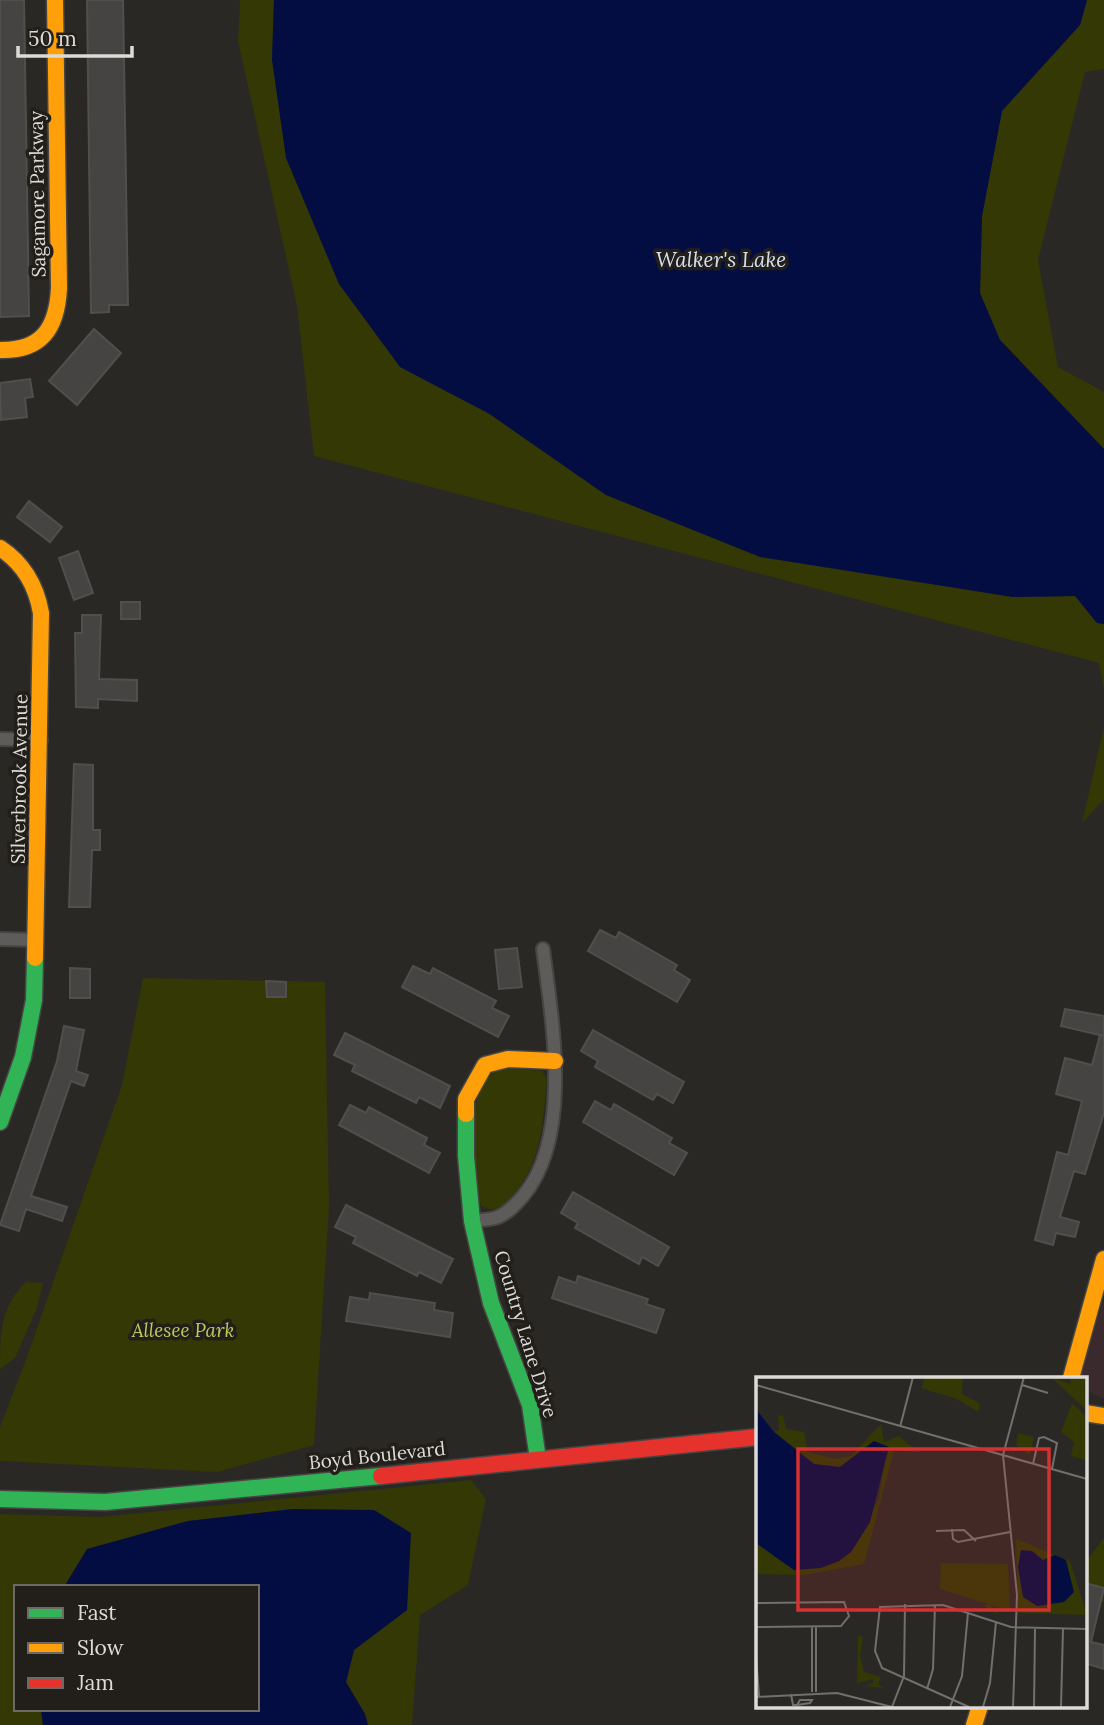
<svg xmlns="http://www.w3.org/2000/svg" width="1104" height="1725" font-family="Lora,serif">
  <style>
    .commercial { fill: #3b2a2d }
    .green { fill: #333805 }
    .water { fill: #040d42 }
    .building { fill: #454442; stroke: #514f4d; stroke-width: 2 }
    .lines { fill: none; stroke-linecap: round; stroke-linejoin: round }
    .street-casing { stroke: #474543; stroke-width: 16 }
    .fast-casing { stroke: #474543; stroke-width: 19 }
    .slow-casing { stroke: #474543; stroke-width: 19 }
    .jam-casing { stroke: #474543; stroke-width: 19 }
    .street { stroke: #5e5c5a; stroke-width: 12 }
    .fast { stroke: #30b455; stroke-width: 16 }
    .slow { stroke: #ff9f0a; stroke-width: 16 }
    .jam { stroke: #e5322d; stroke-width: 16 }
    .labels { text-anchor: middle; dominant-baseline: central; stroke-width: 7; stroke-linejoin: round; paint-order: stroke }
    .street-label { font-size: 19px; fill: #dddbd8; stroke: #221f1a }
    .park-label { font-size: 19px; font-style: italic; fill: #bbcc5b; stroke: #221f1a }
    .water-label { font-size: 21px; font-style: italic; fill: #d5dff2; stroke: #221f1a }
    .inset-road { fill: none; stroke: #72706d; stroke-width: 2 }
    .view { fill: #d63131; fill-opacity: 0.15; stroke: #d63131; stroke-width: 3.5 }
    .inset-edge { fill: none; stroke: #dddbd8; stroke-width: 3.5 }
  </style>
  <rect width="100%" height="100%" fill="#2a2825"/>
  <!-- commercial -->
  <polygon class="commercial" points="1104,1299 1104,1398 1096,1396 1085,1388 1085,1378 1081,1378 1080,1375"/>
  <!-- green -->
  <g class="green">
    <polygon points="240,0 274,0 272,60 400,367 760,557 1013,597 1075,596 1097,623 1104,624 1104,690 1099,663 314,456 297,306 238,41"/>
    <polygon points="1087,0 1104,0 1104,69 1085,72 1038,260 1058,367 1104,392 1104,449 1000,340 980,293 982,216 1002,111 1080,25"/>
    <polygon points="1104,727 1104,799 1082,823"/>
    <polygon points="143,978 325,982 329,1207 314,1445 217,1472 0,1461 0,1427 27,1357 122,1085"/>
    <path d="M501,1067L542,1071L547,1079C543,1123 542,1167 508,1200C499,1209 493,1212 481,1206C473,1165 460,1093 501,1067Z"/>
    <path d="M26,1282L43,1283L37,1308L15,1358L0,1369C0,1332 0,1308 26,1282Z"/>
    <polygon points="471,1480 486,1499 468,1585 420,1615 412,1725 368,1725 365,1714 346,1683 354,1650 407,1610 293,1509 188,1521 88,1549 64,1587 16,1587 16,1709 41,1709 43,1725 0,1725 0,1514 100,1517"/>
    <polygon points="1104,1538 1104,1602 1085,1598 1085,1563"/>
  </g>
  <!-- water -->
  <g class="water">
    <polygon points="274,0 1087,0 1080,25 1002,111 982,216 980,293 1000,340 1104,449 1104,624 1097,623 1075,596 1013,597 760,557 606,495 488,413 400,367 339,284 286,158 272,60"/>
    <polygon points="293,1509 374,1510 411,1533 407,1610 354,1650 346,1682 365,1714 368,1725 43,1725 41,1709 257,1709 257,1587 64,1587 87,1549 188,1521"/>
  </g>
  <!-- building -->
  <g class="building">
    <polygon points="0,0 24,0 29,316 0,317"/>
    <polygon points="87,0 123,0 128,305 109,305 109,312 91,313"/>
    <polygon points="94,329 121,353 77,405 49,381"/>
    <polygon points="30,379 33,397 25,398 27,417 1,420 0,383"/>
    <polygon points="29,501 62,527 50,542 17,517"/>
    <polygon points="78,551 93,593 74,600 59,558"/>
    <rect x="121" y="602" width="19" height="17"/>
    <polygon points="82,615 101,615 99,679 137,680 137,701 98,699 98,708 76,707 75,633 82,633"/>
    <polygon points="74,764 93,765 93,830 100,830 100,850 92,850 90,907 69,907"/>
    <polygon points="600,930 616,938 619,932 677,965 674,970 690,980 677,1002 588,951"/>
    <polygon points="517,948 522,987 499,989 495,950"/>
    <polygon points="413,966 430,974 433,968 496,1001 492,1008 509,1016 498,1037 402,987"/>
    <polygon points="70,968 90,969 90,998 70,998"/>
    <polygon points="266,981 286,982 286,997 267,997"/>
    <polygon points="1065,1009 1104,1016 1104,1036 1061,1026"/>
    <polygon points="64,1026 84,1030 76,1071 88,1075 84,1086 71,1081 31,1196 67,1207 62,1221 26,1209 19,1231 0,1225 57,1061"/>
    <polygon points="593,1030 684,1082 673,1103 657,1094 653,1100 595,1067 598,1061 581,1051"/>
    <polygon points="345,1033 450,1086 440,1108 419,1097 416,1103 352,1071 355,1065 334,1055"/>
    <polygon points="1100,1035 1104,1036 1104,1113 1085,1174 1074,1171 1060,1217 1079,1222 1075,1237 1056,1233 1053,1245 1035,1240 1057,1152 1068,1155 1082,1101 1056,1094 1065,1058 1092,1065"/>
    <polygon points="595,1101 611,1110 614,1104 672,1138 669,1143 687,1153 674,1175 583,1122"/>
    <polygon points="350,1105 366,1113 369,1107 427,1138 424,1145 440,1153 429,1173 339,1125"/>
    <polygon points="573,1192 669,1247 658,1266 642,1257 639,1264 575,1228 578,1223 561,1213"/>
    <polygon points="346,1205 453,1259 441,1283 419,1272 417,1276 353,1243 356,1237 335,1227"/>
    <polygon points="578,1276 648,1299 646,1304 664,1310 656,1333 552,1298 559,1277 576,1283"/>
    <polygon points="370,1293 435,1303 434,1310 453,1313 450,1337 346,1321 350,1297 369,1300"/>
    <polygon points="1085,1583 1104,1588 1091,1642 1104,1645 1104,1669 1085,1663 1087,1649 1085,1649"/>
  </g>
  <g class="lines">
    <defs>
      <g id="street">
        <polyline points="0,739 41,740"/>
        <polyline points="0,939 37,940"/>
        <path d="M472,1221C480,1220 491,1220 498,1217C508,1213 516,1204 523,1196C573,1137 552,1019 543,949"/>
      </g>
      <g id="fast">
        <polyline points="466,1114 466,1156 472,1221 491,1303 530,1405 538,1459"/>
        <polyline points="0,1122 23,1057 34,1000 35,958"/>
        <polyline points="0,1499 105,1502 381,1476"/>
      </g>
      <g id="slow">
        <path d="M0,350C42,351 57,328 59,288L55,0"/>
        <path d="M0,548C24,564 36,585 41,613L35,958"/>
        <polyline points="466,1114 466,1099 485,1065 508,1059 555,1061"/>
        <polyline points="1071,1378 1104,1259"/>
        <polyline points="1085,1413 1104,1416"/>
        <polyline points="974,1725 980,1706"/>
      </g>
      <polyline id="jam" points="381,1476 758,1437"/>
    </defs>
    <!-- street casing -->
    <use href="#street" class="street-casing"/>
    <!-- fast casing -->
    <use href="#fast" class="fast-casing"/>
    <!-- slow casing -->
    <use href="#slow" class="slow-casing"/>
    <!-- jam casing -->
    <use href="#jam" class="jam-casing"/>
    <!-- street -->
    <use href="#street" class="street"/>
    <!-- fast -->
    <use href="#fast" class="fast"/>
    <!-- slow -->
    <use href="#slow" class="slow"/>
    <!-- jam -->
    <use href="#jam" class="jam"/>
  </g>
  <g class="labels">
    <!-- street labels -->
    <g class="street-label">
      <text transform="translate(37 194) rotate(-91)">Sagamore Parkway</text>
      <text transform="translate(19 779) rotate(-89)">Silverbrook Avenue</text>
      <text transform="translate(526 1334) rotate(73)">Country Lane Drive</text>
      <text transform="translate(377 1455) rotate(-6)">Boyd Boulevard</text>
    </g>
    <!-- park labels -->
    <g class="park-label">
      <text x="183" y="1330">Allesee Park</text>
    </g>
    <!-- water labels -->
    <g class="water-label">
      <text x="721" y="259">Walker's Lake</text>
    </g>
  </g>
  <!-- overview -->
  <g transform="translate(756 1377)">
    <rect width="331" height="331" fill="#2a2825"/>
    <path d="M169,0H207L206,17L224,26L222,35L201,22L165,11ZM295,0L315,7L313,0H331V34ZM316,26L331,40V84L315,79L318,65L305,55ZM27,38L30,52L48,55L52,75L79,82L95,79L125,47L128,65L143,59L162,75L138,73L108,187L48,198L0,197V166L38,193L95,175L123,122L129,77L118,64L84,90L58,87L18,55L23,53L22,39ZM262,56L278,60L274,78L260,68ZM260,162L314,184L331,238L262,236ZM185,186L252,187L254,235L233,227L243,236H239L228,229L232,227L184,212ZM102,258L107,260L104,278L108,295L125,300L122,307L129,311L109,309L117,306V302L101,306Z" fill="#333805"/>
    <path d="M0,32L18,55L58,87L84,90L118,64L133,70L114,145L95,175L83,184L65,191L38,193L0,166ZM265,173L276,174L287,183L299,178L310,183L318,215L308,225L281,229L267,220L262,190Z" fill="#040d42"/>
    <path class="inset-road" d="M0,8L331,102M266,8L292,16M144,50L157,0M277,87L283,61L288,60L301,66L296,92M196,152L197,162L202,165L254,155M180,154L208,153L220,164M0,226L88,225L93,239L85,249L0,250M0,278L3,319M171,312L177,292L179,228M56,315V249M60,315V249M35,317L37,328H41L54,326L56,323H44L41,328M0,320L81,316L136,330M136,330L148,299L149,227M194,330L206,299L212,236M213,330L126,291L119,274L124,230L187,228L255,250L331,252M227,330L234,306L240,245M257,330L261,218L247,78L268,0M278,330L279,252M305,330L307,252"/>
    <path class="view" d="M42,72H293V233H42Z"/>
    <rect width="331" height="331" class="inset-edge"/>
  </g>
  <!-- legend -->
  <rect x="14" y="1585" width="245" height="126" fill="#221f1a" stroke="#6d6a66" stroke-width="2"/>
  <rect x="28" y="1608" width="35" height="10" fill="#30b455" stroke="#6d6a66" stroke-width="2"/>
  <text x="77" y="1620" font-size="21" fill="#dddbd8">Fast</text>
  <rect x="28" y="1643" width="35" height="10" fill="#ff9f0a" stroke="#6d6a66" stroke-width="2"/>
  <text x="77" y="1655" font-size="21" fill="#dddbd8">Slow</text>
  <rect x="28" y="1678" width="35" height="10" fill="#e5322d" stroke="#6d6a66" stroke-width="2"/>
  <text x="77" y="1690" font-size="21" fill="#dddbd8">Jam</text>
  <!-- scale -->
  <path d="M18 46v10h114v-10" fill="none" stroke="#dddbd8" stroke-width="3.5"/>
  <text x="28" y="46" font-size="21" fill="#dddbd8" stroke="#221f1a" stroke-width="5" paint-order="stroke">50 m</text>
</svg>
